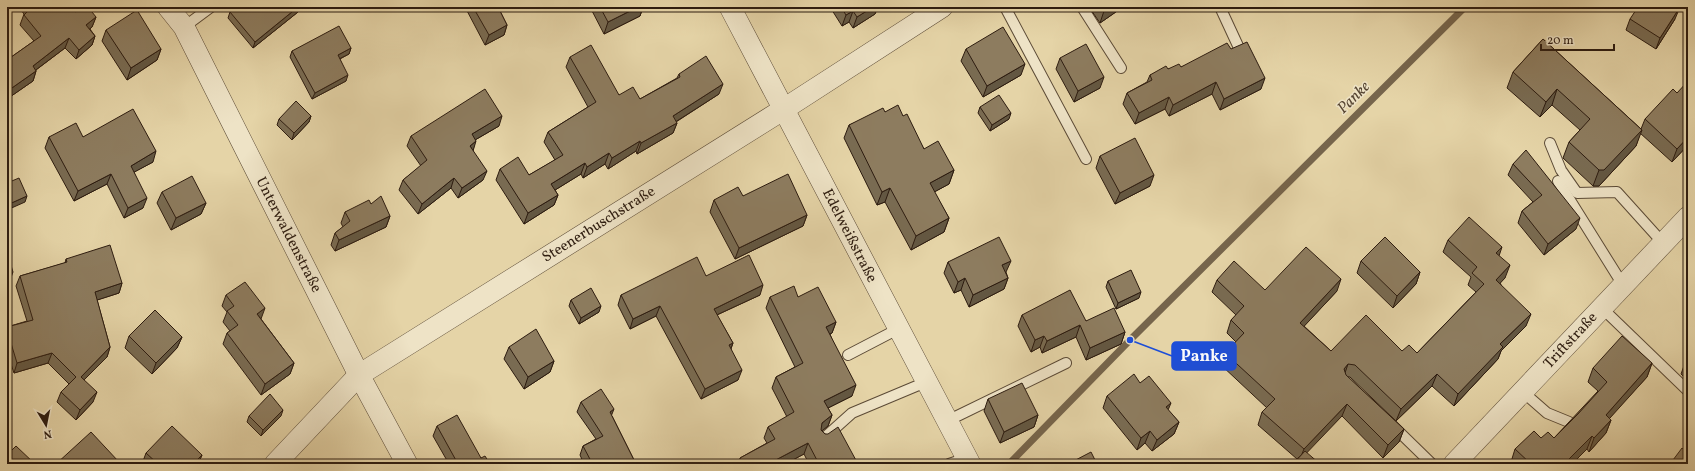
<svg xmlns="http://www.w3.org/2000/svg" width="1695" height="471" font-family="Vollkorn,serif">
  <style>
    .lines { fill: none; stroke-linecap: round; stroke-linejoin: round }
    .stream { stroke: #76654c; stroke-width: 7 }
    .lane-casing { stroke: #5b4a36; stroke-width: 12 }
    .street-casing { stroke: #5b4a36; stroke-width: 22 }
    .lane { stroke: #eee3c6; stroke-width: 10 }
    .street { stroke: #eee3c6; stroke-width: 21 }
    .wall { fill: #796b52; stroke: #2d1c10 }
    .shaded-wall { fill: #635742; stroke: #2d1c10 }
    .building { fill: #8d7c5f; stroke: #2d1c10 }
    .labels { text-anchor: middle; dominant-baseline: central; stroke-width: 3; stroke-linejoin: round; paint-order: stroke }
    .street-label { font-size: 15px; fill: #2d1c10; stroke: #eee3c6 }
    .water-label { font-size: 16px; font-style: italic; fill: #574633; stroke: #eee3c6 }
    .leader { fill: none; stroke: #1d4ed8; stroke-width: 1.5 }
    .callout-dot { fill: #1d4ed8; stroke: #eee3c6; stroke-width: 1.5 }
    .callout { fill: #1d4ed8; stroke: #1d4ed8; stroke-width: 1.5 }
    .callout-label { font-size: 16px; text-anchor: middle; font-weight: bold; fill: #fff }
  </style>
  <rect width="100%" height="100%" fill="#e5d4a7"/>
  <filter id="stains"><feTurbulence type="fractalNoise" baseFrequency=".005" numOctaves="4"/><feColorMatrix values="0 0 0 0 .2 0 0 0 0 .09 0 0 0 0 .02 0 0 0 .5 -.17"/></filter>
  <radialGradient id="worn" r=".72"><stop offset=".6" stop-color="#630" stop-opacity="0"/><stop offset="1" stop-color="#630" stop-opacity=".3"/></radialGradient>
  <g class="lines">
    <!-- stream -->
    <polyline class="stream" points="1009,464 1130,340 1465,7"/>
    <defs>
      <g id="lane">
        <polyline points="1005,7 1086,159"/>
        <polyline points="1082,7 1121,68"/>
        <polyline points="1220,7 1239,48"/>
        <polyline points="184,27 211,7"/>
        <polyline points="1550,143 1561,170 1577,193 1617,192 1663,243"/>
        <polyline points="1558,181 1623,285"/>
        <polyline points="1602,308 1688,391"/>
        <polyline points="848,355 898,329"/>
        <polyline points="1523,392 1547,413 1569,422"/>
        <polyline points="947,421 1066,363"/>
        <polyline points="1392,425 1432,464"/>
        <polyline points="823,439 852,413 926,382"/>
        <polyline points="949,464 967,458"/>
      </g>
      <g id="street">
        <polyline points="168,7 184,27 359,375 407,464"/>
        <polyline points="730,7 970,464"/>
        <polyline points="275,464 359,375 784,109 942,7"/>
        <polyline points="1454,464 1688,217"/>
      </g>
    </defs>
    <!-- lane casing -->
    <use href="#lane" class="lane-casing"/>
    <!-- street casing -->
    <use href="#street" class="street-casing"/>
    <!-- lane -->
    <use href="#lane" class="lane"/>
    <!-- street -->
    <use href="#street" class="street"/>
  </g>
  <!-- wall -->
  <g class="wall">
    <polygon points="22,7 71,7 75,12 96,17 92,27 90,29 95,36 92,45 76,59 65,48 36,70 36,71 33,81 7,99 7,60 34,41 20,25 24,14 21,10"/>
    <polygon points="230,7 299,7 298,12 253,48 228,18 230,12 233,10"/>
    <polygon points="465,7 498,7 507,25 504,35 485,45"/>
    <polygon points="590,7 643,7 640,16 604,34"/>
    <polygon points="830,7 878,7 875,14 853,28 849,22 842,26"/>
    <polygon points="1089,7 1123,7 1100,23"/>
    <polygon points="1630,19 1675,19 1656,49 1626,30"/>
    <polygon points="106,30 161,49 157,60 127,80 102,41"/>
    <polygon points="1543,39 1641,129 1645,119 1677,93 1688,145 1672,162 1640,133 1636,146 1599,186 1593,186 1563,158 1569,142 1580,130 1552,105 1540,117 1507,88 1513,72"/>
    <polygon points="351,48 349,54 340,59 346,81 312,99 290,57 292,51"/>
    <polygon points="966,49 1021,75 983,97 961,61"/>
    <polygon points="1231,49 1261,89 1220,110 1212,94 1169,116 1165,109 1135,124 1123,104 1127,93 1147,82 1150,75 1168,69 1181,67"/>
    <polygon points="570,57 619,95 640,99 677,78 679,74 719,94 676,122 677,123 673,133 637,154 636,151 608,169 605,164 583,178 581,174 555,190 558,195 554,205 524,224 496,180 500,169 529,175 555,160 544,142 548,132 588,107 566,67"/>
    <polygon points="1060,58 1100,88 1074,102 1056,69"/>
    <polygon points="980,107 1009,119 990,131 978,113"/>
    <polygon points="885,112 903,116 924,149 954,170 949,184 934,192 949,218 944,232 911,250 885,202 877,205 844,138 849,125"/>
    <polygon points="311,116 309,122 292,140 277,125 279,119"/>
    <polygon points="499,126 475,140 473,151 483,180 458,198 451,188 418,214 399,190 403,180 421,166 407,146 411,136"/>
    <polygon points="49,137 83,137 153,162 134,172 143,208 124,218 107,184 74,201 45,148"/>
    <polygon points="1100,156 1150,186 1115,204 1096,168"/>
    <polygon points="1513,164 1576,229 1544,255 1518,223 1522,211 1533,202 1508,175"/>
    <polygon points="162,192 206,203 201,214 171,230 157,203"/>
    <polygon points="743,196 807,215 803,226 735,259 710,212 714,200"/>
    <polygon points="371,204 390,216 386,227 335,251 331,245 335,233 343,227 341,223 345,212"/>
    <polygon points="1448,240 1499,256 1505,278 1500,283 1526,326 1501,351 1498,359 1454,406 1432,386 1396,421 1350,377 1348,377 1404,429 1399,442 1383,458 1342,416 1297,459 1258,425 1262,412 1267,408 1221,365 1225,353 1236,342 1227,333 1231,320 1236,315 1212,292 1217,280 1265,290 1337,291 1304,326 1331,351 1402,351 1417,353 1476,292 1468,285 1471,277 1443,252"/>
    <polygon points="66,259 122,283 119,293 97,300 110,347 107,357 84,380 93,402 76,420 57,402 61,392 69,384 48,363 14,373 7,352 7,327 27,321 16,286 20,276 65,263"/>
    <polygon points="1361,261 1420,272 1416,284 1393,308 1357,273"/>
    <polygon points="948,262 1006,272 1008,278 1004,289 969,307 961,290 954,293 944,273"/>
    <polygon points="706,276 760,295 717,315 733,343 731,349 738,380 701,399 656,316 630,329 618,305 621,295"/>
    <polygon points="1108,281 1139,298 1116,309 1106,287"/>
    <polygon points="226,295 261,319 294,363 290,374 261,395 223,344 227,333 230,331 223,322 227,312 222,306"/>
    <polygon points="770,297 798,297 836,322 832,333 830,334 852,396 828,408 832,415 828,426 822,431 858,464 809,464 804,454 785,464 738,464 740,458 767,443 764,438 768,427 787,417 772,388 776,377 795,367 766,308"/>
    <polygon points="571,300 599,312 579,324 569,306"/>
    <polygon points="1022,315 1086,321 1125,332 1121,344 1086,360 1076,337 1042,353 1040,347 1031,352 1018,326"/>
    <polygon points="129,336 182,337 177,348 152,374 125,348"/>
    <polygon points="509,347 554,361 550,372 524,389 504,359"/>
    <polygon points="1688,360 1688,381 1681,374 1685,363"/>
    <polygon points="1652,363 1647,377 1609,418 1611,420 1606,433 1589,452 1587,449 1572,464 1512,464 1511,462 1515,449 1554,438 1598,391 1588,382 1593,368"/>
    <polygon points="1140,383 1168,410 1179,422 1174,434 1152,451 1145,443 1137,450 1103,408 1107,396"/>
    <polygon points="988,399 1038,415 1034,427 1000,443 984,411"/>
    <polygon points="581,402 612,416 636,464 584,464 580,455 583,446 596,439 577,412"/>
    <polygon points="249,416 281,416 261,436 247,422"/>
    <polygon points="437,426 481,458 490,464 449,464 433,436"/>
    <polygon points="146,453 202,455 198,464 142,464"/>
  </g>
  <!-- shaded-wall -->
  <g class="shaded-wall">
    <polygon points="298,7 299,7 298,12 253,48 255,42"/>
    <polygon points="638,7 643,7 640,16 604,34 608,22"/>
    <polygon points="873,7 878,7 875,14 853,28 857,17"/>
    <polygon points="1111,7 1123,7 1100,23 1104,11"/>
    <polygon points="1680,7 1675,19 1656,49 1660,38"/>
    <polygon points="853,11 849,22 842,26 846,15"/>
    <polygon points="96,17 92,27 82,35 86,25"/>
    <polygon points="507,25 504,35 485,45 489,35"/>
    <polygon points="95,36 92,45 76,59 79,50"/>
    <polygon points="69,38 65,48 29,75 33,66"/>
    <polygon points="351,48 349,54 335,61 338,55"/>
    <polygon points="161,49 157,60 127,80 131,68"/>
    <polygon points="1025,64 1021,75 983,97 987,86"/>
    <polygon points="36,71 33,81 7,99 7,96 9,90"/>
    <polygon points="348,75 346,81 312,99 315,93"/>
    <polygon points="1104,77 1100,88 1074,102 1078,91"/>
    <polygon points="1265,78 1261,89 1220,110 1224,99"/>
    <polygon points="1216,82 1212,94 1169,116 1173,105"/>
    <polygon points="723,84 719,94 669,126 673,116"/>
    <polygon points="1557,89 1552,105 1540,117 1546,102"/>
    <polygon points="1169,97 1165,109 1135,124 1139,113"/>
    <polygon points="1011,113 1009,119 990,131 992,125"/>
    <polygon points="311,116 309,122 292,140 294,133"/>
    <polygon points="502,116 499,126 468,144 472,134"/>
    <polygon points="677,123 673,133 637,154 641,143"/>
    <polygon points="1642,130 1636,146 1599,186 1593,186 1599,170"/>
    <polygon points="1688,137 1688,145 1672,162 1677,149"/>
    <polygon points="476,141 473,151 470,146"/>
    <polygon points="640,141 636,151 608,169 612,158"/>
    <polygon points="156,151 153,162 127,176 131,166"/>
    <polygon points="609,153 605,164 583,178 587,167"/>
    <polygon points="585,163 581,174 547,195 551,184"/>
    <polygon points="954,170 949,184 925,197 930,183"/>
    <polygon points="487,171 483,180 458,198 462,188"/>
    <polygon points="111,174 107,184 74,201 78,191"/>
    <polygon points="1154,175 1150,186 1115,204 1120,193"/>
    <polygon points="454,178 451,188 418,214 422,204"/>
    <polygon points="890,188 885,202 877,205 882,192"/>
    <polygon points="558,195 554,205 524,224 528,213"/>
    <polygon points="27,196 25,202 7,210 7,205"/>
    <polygon points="147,198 143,208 124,218 128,208"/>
    <polygon points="206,203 201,214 171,230 176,218"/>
    <polygon points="807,215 803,226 735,259 739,248"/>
    <polygon points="390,216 386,227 335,251 339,240"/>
    <polygon points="949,218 944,232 911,250 916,236"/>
    <polygon points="1580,218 1576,229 1544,255 1548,244"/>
    <polygon points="1502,247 1498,259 1496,253"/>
    <polygon points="1011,261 1006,272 998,277 1002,265"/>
    <polygon points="1510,265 1505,278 1492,292 1496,280"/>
    <polygon points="13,272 9,283 7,284 7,274"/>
    <polygon points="1420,272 1416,284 1393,308 1397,296"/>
    <polygon points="965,278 961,290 954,293 958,282"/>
    <polygon points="1008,278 1004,289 969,307 973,295"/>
    <polygon points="1341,279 1337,291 1296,335 1300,323"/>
    <polygon points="122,283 119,293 91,302 95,292"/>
    <polygon points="763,285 760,295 710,318 714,309"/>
    <polygon points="1141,292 1139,298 1116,309 1118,303"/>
    <polygon points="601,306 599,312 579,324 581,318"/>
    <polygon points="660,306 656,316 630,329 633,319"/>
    <polygon points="265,308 261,319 257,314"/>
    <polygon points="1531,314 1526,326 1501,351 1498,359 1454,406 1458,394 1500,344"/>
    <polygon points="836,322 832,333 822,338 826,327"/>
    <polygon points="1080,325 1076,337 1042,353 1047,341"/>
    <polygon points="1125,332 1121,344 1086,360 1090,348"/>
    <polygon points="1044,336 1040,347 1031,352 1035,340"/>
    <polygon points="182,337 177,348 152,374 156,363"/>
    <polygon points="733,343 729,353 729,345"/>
    <polygon points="110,347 107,357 77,387 81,377"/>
    <polygon points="52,353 48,363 14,373 17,363"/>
    <polygon points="554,361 550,372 524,389 528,377"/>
    <polygon points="294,363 290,374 261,395 265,384"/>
    <polygon points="1652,363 1647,377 1601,428 1606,415"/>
    <polygon points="1348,364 1344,376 1344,369"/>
    <polygon points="742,370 738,380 701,399 705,389"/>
    <polygon points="1437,374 1432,386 1396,421 1401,409"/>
    <polygon points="856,385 852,396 820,412 824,401"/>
    <polygon points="97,392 93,402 76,420 80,410"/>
    <polygon points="1171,403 1166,415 1166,407"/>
    <polygon points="1347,404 1342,416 1299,461 1304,449"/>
    <polygon points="614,409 610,419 610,412"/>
    <polygon points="283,410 281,416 261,436 263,430"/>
    <polygon points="832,415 828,426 818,434 822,423"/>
    <polygon points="1038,415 1034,427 1000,443 1004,432"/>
    <polygon points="1611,420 1606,433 1589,452 1594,438"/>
    <polygon points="1179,422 1174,434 1152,451 1157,440"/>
    <polygon points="1404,429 1399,442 1383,458 1388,445"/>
    <polygon points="1150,431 1145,443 1137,450 1141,438"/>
    <polygon points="1592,436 1587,449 1572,464 1564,464"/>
    <polygon points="808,443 804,454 785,464 768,464"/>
    <polygon points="202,455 198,464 193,464"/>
  </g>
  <!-- building -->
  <g class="building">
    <polygon points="30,7 71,7 75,12 82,7 88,7 96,17 86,25 95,36 79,50 69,38 33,66 36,71 9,90 7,86 7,60 41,36 24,15 31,8"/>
    <polygon points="236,7 298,7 255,42 230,12"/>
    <polygon points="473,7 498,7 507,25 489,35"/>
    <polygon points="600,7 638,7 608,22"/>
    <polygon points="841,7 873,7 857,17 853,11 846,15"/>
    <polygon points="1101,7 1111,7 1104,11"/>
    <polygon points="1638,7 1680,7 1660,38 1630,19"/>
    <polygon points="137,10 161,49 131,68 106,30"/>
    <polygon points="339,26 351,48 338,55 348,75 315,93 292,51"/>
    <polygon points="1003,27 1025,64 987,86 966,49"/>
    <polygon points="1543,39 1642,130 1604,170 1599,170 1569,142 1590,119 1557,89 1546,102 1513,72"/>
    <polygon points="1247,42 1265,78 1224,99 1216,82 1173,105 1169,97 1139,113 1127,93 1152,80 1150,75 1166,66 1168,69 1179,64 1181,67 1227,43 1231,49"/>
    <polygon points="1086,44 1104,77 1078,91 1060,58"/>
    <polygon points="591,45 619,95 633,87 640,99 680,77 679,74 706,56 723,84 673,116 677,123 641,143 640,141 612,158 609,153 587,167 585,163 551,184 558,195 528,213 500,169 518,157 529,175 563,155 548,132 596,102 570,57"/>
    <polygon points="1688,81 1688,137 1677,149 1645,119 1673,89 1677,93"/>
    <polygon points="485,89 502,116 472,134 476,141 470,146 487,171 462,188 454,178 422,204 403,180 427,160 411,136"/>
    <polygon points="999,95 1011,113 992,125 980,107"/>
    <polygon points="296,101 311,116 294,133 279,119"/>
    <polygon points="898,105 903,116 907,114 924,149 938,141 954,170 930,183 949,218 916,236 890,188 882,192 849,125 883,108 885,112"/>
    <polygon points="133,109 156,151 131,166 147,198 128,208 111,174 78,191 49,137 76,123 83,137"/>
    <polygon points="1135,138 1154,175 1120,193 1100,156"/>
    <polygon points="1526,150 1580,218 1548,244 1522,211 1542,195 1513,164"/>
    <polygon points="788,174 807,215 739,248 714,200 738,187 743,196"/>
    <polygon points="192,176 206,203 176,218 162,192"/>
    <polygon points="19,178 27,196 7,205 7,183"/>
    <polygon points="381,196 390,216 339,240 335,233 350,221 345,212 369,200 371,204"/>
    <polygon points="1469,217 1502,247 1496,253 1510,265 1496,280 1531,314 1500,344 1503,347 1458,394 1437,374 1401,409 1355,365 1348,364 1344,369 1346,375 1404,429 1388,445 1347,404 1304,449 1262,412 1275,399 1225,353 1244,333 1231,320 1244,306 1217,280 1234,261 1265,290 1306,247 1341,279 1300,323 1331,351 1366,315 1402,351 1409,345 1417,353 1484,284 1472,273 1477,267 1448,240"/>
    <polygon points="999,237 1011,261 1002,265 1008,278 973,295 965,278 958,282 948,262"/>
    <polygon points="1385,237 1420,272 1397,296 1361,261"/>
    <polygon points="110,245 122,283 95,292 110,347 81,377 97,392 80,410 61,392 76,377 52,353 17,363 7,330 7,327 33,320 20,276 67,262 66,259"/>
    <polygon points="7,252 13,272 7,274"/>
    <polygon points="749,255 763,285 714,309 733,343 729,345 742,370 705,389 660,306 633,319 621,295 697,257 706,276"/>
    <polygon points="1131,270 1141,292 1118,303 1108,281"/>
    <polygon points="245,282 265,308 257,314 294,363 265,384 227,333 238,325 227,311 234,306 226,295"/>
    <polygon points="794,286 798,297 818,287 836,322 826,327 856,385 824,401 832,415 822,423 821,430 825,434 828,434 838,427 858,464 819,464 808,443 768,464 744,464 740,458 775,439 768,427 794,412 776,377 803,363 770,297"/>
    <polygon points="591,288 601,306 581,318 571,300"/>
    <polygon points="1070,290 1086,321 1114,308 1125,332 1090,348 1080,325 1047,341 1044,336 1035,340 1022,315"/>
    <polygon points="155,310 182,337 156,363 129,336"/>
    <polygon points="536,329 554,361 528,377 509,347"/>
    <polygon points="1622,336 1652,363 1606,415 1611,420 1594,438 1592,436 1564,464 1531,464 1515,449 1534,431 1541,438 1548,432 1554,438 1578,414 1607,382 1593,368"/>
    <polygon points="1688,360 1688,366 1685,363"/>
    <polygon points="1134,374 1140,383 1149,376 1171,403 1166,407 1179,422 1157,440 1150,431 1141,438 1107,396"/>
    <polygon points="1022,383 1038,415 1004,432 988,399"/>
    <polygon points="601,389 614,409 610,412 636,464 591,464 592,463 583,446 603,436 581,402"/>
    <polygon points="270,394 283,410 263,430 249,416"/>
    <polygon points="457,415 481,458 485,456 490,464 458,464 437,426"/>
    <polygon points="172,426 202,455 193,464 158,464 146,453"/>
    <polygon points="91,432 119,462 117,464 56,464"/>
    <polygon points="16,446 35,464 7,464 7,455"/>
    <polygon points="1682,448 1688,453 1688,464 1670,464"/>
    <polygon points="1305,451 1320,464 1293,464"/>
    <polygon points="1091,452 1097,464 1068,464"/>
  </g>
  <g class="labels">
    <!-- street labels -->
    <g class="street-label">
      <text transform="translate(599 225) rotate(-32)">Steenerbuschstraße</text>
      <text transform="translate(288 235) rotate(63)">Unterwaldenstraße</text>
      <text transform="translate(849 236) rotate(63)">Edelweißstraße</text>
      <text transform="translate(1571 341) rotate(-47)">Triftstraße</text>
    </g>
    <!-- water labels -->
    <g class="water-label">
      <text transform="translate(1354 98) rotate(-45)">Panke</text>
    </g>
  </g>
  <!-- callouts -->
  <path class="leader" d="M1130 340L1172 356"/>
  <circle class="callout-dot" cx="1130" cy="340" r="4"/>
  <rect class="callout" x="1172" y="342" width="64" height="28" rx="4"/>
  <g class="callout-label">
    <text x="1204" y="361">Panke</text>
  </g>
  <!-- margin -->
  <rect width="1695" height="471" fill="none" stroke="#e5d4a7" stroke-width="24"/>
  <rect x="8" y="8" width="1679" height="455" fill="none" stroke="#2d1c10" stroke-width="2"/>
  <rect x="12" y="12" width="1671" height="447" fill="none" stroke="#2d1c10"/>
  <!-- north arrow -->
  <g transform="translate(46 425) rotate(170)" stroke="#eee3c6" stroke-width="3" paint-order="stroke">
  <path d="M0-3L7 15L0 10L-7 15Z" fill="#2d1c10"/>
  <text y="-6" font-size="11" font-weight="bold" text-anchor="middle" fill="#2d1c10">N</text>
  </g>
  <!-- scale -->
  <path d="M1541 44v6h73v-6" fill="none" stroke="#2d1c10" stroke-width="2"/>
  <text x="1547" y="44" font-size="12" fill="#2d1c10" stroke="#eee3c6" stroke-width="3" paint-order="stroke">20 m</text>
  <rect width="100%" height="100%" filter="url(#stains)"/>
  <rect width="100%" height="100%" fill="url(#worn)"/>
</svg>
